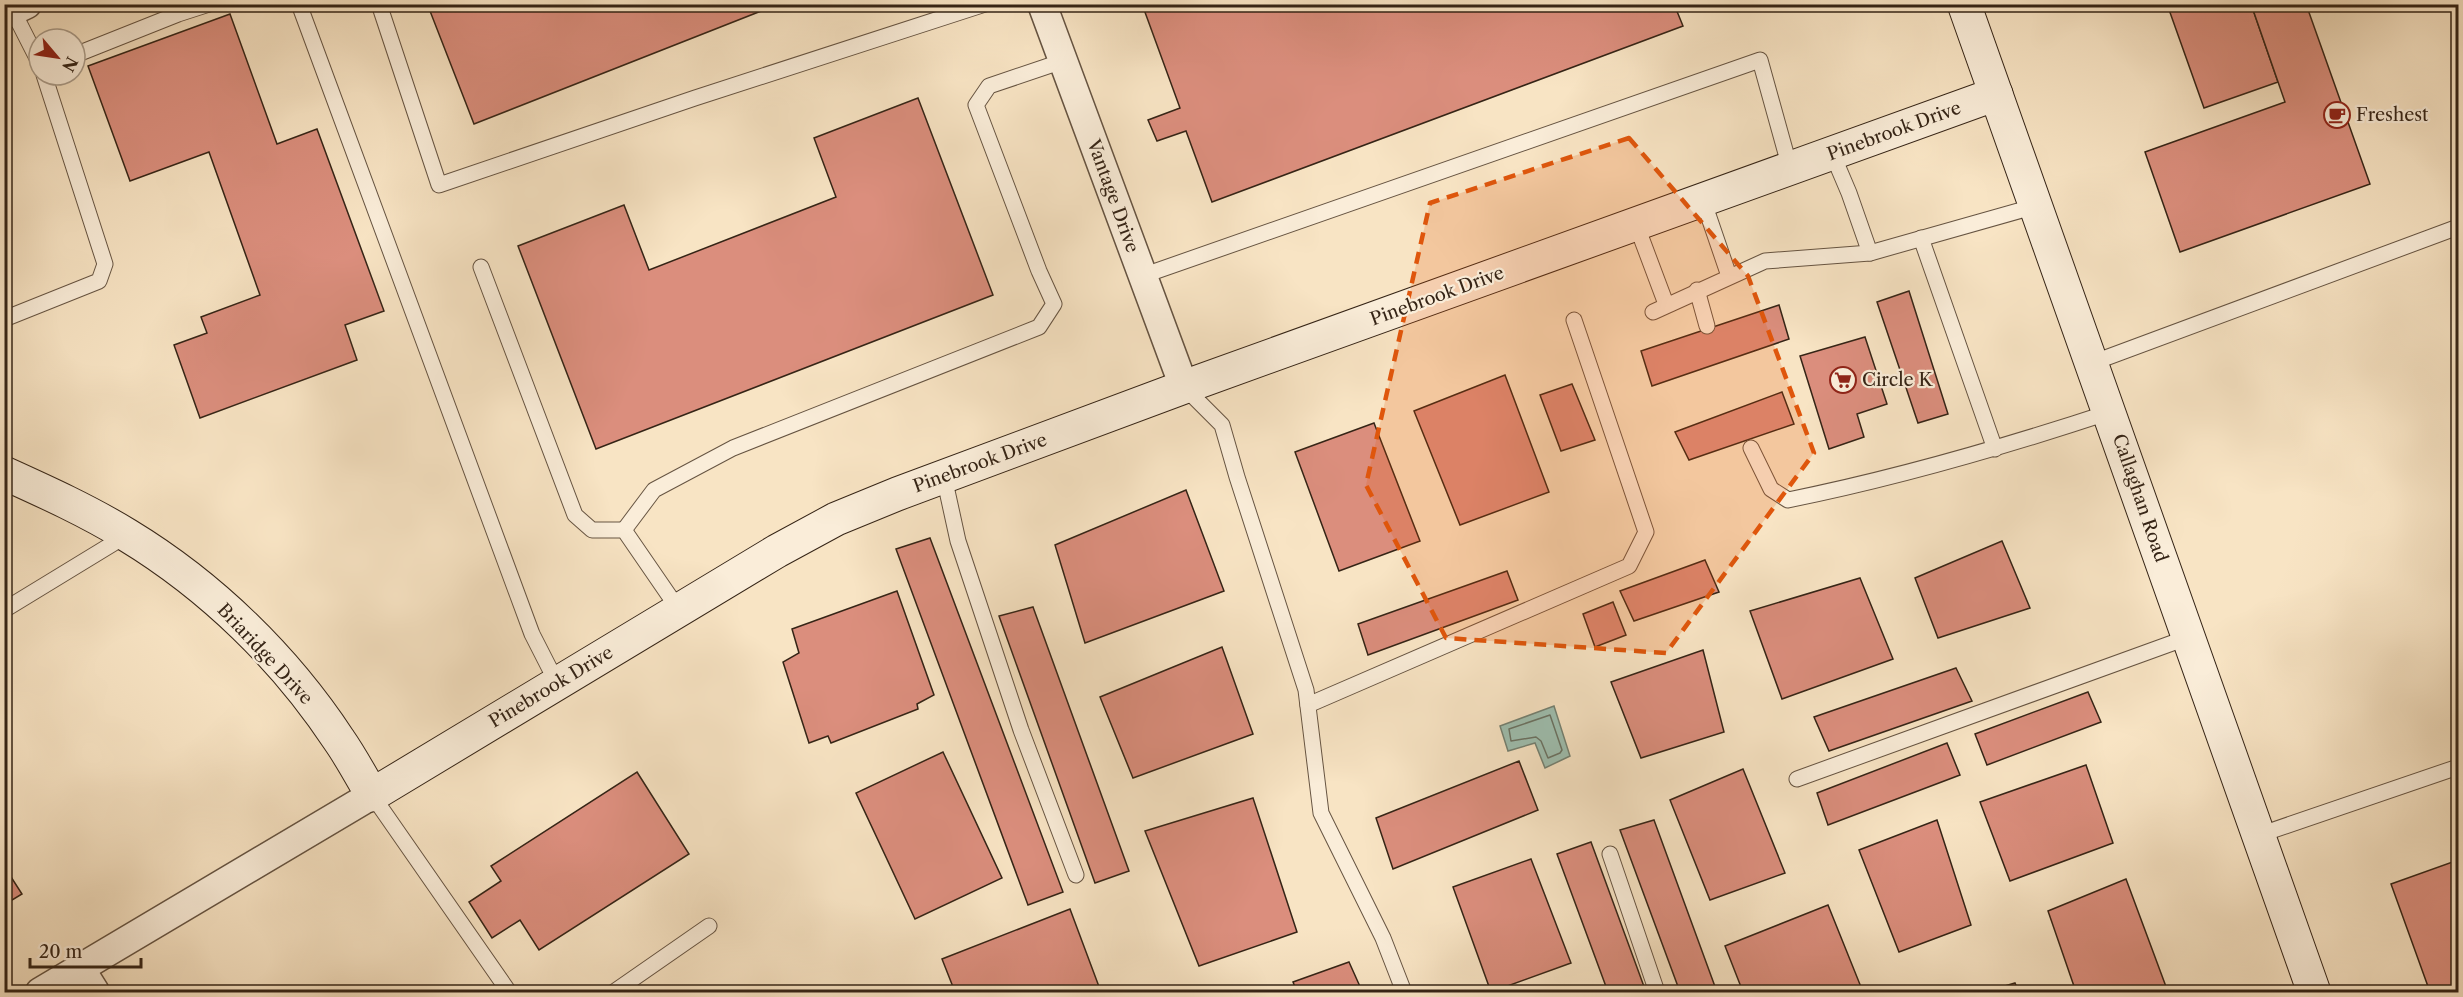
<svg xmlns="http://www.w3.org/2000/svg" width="2463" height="997" font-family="'Libre Caslon Text',serif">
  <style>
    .water { fill: #9ebfb0; stroke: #748172; stroke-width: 1.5 }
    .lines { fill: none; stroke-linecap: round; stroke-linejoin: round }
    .shore { stroke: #6a7263; stroke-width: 1.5 }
    .building { fill: #db8e7d; stroke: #352416; stroke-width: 1.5 }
    .lane-casing { stroke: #665442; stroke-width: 17 }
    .street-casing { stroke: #665442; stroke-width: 31 }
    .secondary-casing { stroke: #352416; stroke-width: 35 }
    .lane { stroke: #faedd9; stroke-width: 15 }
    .street { stroke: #faedd9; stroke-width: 28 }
    .secondary { stroke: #faedd9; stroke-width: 33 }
    .marked { fill: #df560c; fill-opacity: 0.2; stroke: #df560c; stroke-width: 4.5; stroke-dasharray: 12 8; stroke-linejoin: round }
    .labels { text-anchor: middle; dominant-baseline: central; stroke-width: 4.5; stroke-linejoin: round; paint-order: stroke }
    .poi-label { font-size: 18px; fill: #352416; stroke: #faedd9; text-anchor: start }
    .street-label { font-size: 18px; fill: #352416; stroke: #faedd9 }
  </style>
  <rect width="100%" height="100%" fill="#f8e4c4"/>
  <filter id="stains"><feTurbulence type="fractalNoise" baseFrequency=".00333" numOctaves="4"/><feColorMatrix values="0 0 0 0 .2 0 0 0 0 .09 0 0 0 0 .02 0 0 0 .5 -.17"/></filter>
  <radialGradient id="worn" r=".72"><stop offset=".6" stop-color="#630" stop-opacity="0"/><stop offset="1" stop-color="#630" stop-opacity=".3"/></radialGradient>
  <!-- water -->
  <polygon class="water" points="1554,706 1570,756 1545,768 1535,743 1508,751 1500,726"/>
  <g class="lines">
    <!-- shore -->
    <polygon class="shore" points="1550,715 1562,750 1560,753 1548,758 1541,741 1536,737 1511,741 1509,729"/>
  </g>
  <!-- building -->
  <g class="building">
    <polygon points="448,4 779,4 474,124 430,11"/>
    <polygon points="1142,4 1674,4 1683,26 1212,202 1186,131 1157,141 1148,120 1180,108"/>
    <polygon points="2167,4 2251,4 2278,82 2204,108"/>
    <polygon points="2251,4 2306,4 2370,184 2180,252 2145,152 2285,102"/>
    <polygon points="230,14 277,144 317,129 384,311 345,325 357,360 200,418 174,345 207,333 201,317 260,295 209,152 130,181 88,66"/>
    <polygon points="918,98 993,295 596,449 518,246 624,205 649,270 836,197 814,138"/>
    <polygon points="1909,291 1948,414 1918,423 1877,302"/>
    <polygon points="1779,305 1789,339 1652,386 1641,351"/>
    <polygon points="1865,337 1887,404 1857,414 1864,437 1829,449 1800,356"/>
    <polygon points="1505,375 1549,492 1460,525 1414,411"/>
    <polygon points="1572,384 1595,440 1561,451 1540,395"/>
    <polygon points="1782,392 1794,424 1689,460 1675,432"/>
    <polygon points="1374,423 1420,541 1339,571 1295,452"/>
    <polygon points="1186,490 1224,591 1085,643 1055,545"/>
    <polygon points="930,538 1063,892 1028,905 896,549"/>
    <polygon points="2002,541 2030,608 1938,638 1915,578"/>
    <polygon points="1705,560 1719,592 1634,621 1620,591"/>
    <polygon points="1507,571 1518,600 1368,655 1358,624"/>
    <polygon points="1860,578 1893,659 1782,699 1750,611"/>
    <polygon points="897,591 934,695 917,704 918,709 831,743 828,736 809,743 783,662 799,653 792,629"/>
    <polygon points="1613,602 1626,635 1595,647 1583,614"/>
    <polygon points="1033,607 1129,871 1095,883 999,616"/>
    <polygon points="1222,647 1253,734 1133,778 1100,697"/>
    <polygon points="1703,650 1724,732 1641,758 1611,682"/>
    <polygon points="1956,668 1972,701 1829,751 1814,717"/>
    <polygon points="2088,692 2101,722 1987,765 1975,734"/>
    <polygon points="1947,743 1960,775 1828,825 1817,793"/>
    <polygon points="943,752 1002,878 915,919 856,793"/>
    <polygon points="1519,761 1538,810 1393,869 1376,818"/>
    <polygon points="2086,765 2113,843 2010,881 1980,802"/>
    <polygon points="1743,769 1785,873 1710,900 1670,800"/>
    <polygon points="637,772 689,854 539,950 520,920 492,938 469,902 501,881 491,866"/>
    <polygon points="1253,798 1297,932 1199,966 1145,831"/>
    <polygon points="1654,820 1717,992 1680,992 1620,830"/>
    <polygon points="1937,820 1971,925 1899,952 1859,850"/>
    <polygon points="1591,842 1646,992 1608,992 1557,854"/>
    <polygon points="1531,859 1571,963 1491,992 1453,887"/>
    <polygon points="2458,860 2458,992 2430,992 2391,884"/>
    <polygon points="4,866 22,894 4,905"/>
    <polygon points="2126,879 2168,992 2076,992 2048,911"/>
    <polygon points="1828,905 1861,987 1850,992 1743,992 1725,946"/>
    <polygon points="1070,909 1101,992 955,992 942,959"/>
    <polygon points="1349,962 1362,991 1297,992 1293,982"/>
    <polygon points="2015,983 2019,992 1985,992"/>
  </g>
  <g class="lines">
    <defs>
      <g id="lane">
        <polyline points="299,4 532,634 557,683"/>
        <polyline points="379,4 439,185 695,98 985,4"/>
        <polyline points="13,11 39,62"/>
        <polyline points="75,55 178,14 209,4"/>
        <polyline points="1832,153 1849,193 1870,253"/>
        <polyline points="1703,200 1729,276"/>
        <polyline points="1636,224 1666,304"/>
        <polyline points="1921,238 1995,449"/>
        <polyline points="481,267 575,515 592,530 624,530 679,610"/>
        <polyline points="1142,276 1760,60 1790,168"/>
        <polyline points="1697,290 1707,326"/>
        <polyline points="1653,312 1765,261 1870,253 2036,206"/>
        <polyline points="4,319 99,281 105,264 44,75"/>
        <polyline points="2092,363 2458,227"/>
        <polyline points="1184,387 1222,425 1237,477 1306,690 1321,813 1383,938 1404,992"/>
        <path d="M1751,448L1771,489L1788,500C1897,478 2004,447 2110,412"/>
        <polyline points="944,477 958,541 1021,730 1076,875"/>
        <polyline points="624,530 654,490 733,448 1039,327 1054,304 1039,271 976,105 989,86 1063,61"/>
        <polyline points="4,610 127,535"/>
        <polyline points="1308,705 1629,566 1646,532 1574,320"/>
        <polyline points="1797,779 2189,637"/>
        <polyline points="372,795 509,992"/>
        <polyline points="2259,835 2458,767"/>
        <polyline points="1610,854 1657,992"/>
        <polyline points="614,992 709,926"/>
      </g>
      <g id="street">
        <polyline points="1042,4 1184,387"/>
        <polyline points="4,15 27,4"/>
        <polyline points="80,968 95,992"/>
        <polyline points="40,992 372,795"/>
      </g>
      <g id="secondary">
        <polyline points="1964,4 2314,992"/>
        <path d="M4,473C46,492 88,511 127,535C211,586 285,658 339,740C351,757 361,776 372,795L777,551L836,519L897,494L1184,387L1996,94"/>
      </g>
    </defs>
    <!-- lane casing -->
    <use href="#lane" class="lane-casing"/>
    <!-- street casing -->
    <use href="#street" class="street-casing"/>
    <!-- secondary casing -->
    <use href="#secondary" class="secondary-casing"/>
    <!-- lane -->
    <use href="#lane" class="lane"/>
    <!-- street -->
    <use href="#street" class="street"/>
    <!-- secondary -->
    <use href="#secondary" class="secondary"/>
  </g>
  <!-- marked area -->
  <path class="marked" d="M1629,138L1748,276L1814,453L1666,653L1446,638L1366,485L1430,203Z"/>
  <!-- icons -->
  <defs>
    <symbol id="cafe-ring" viewBox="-11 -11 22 22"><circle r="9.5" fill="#faedd9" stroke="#8f2418" stroke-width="1.5"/><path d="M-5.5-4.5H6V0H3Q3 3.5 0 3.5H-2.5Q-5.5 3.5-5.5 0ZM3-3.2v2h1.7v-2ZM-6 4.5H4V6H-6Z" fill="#8f2418"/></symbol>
    <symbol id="supermarket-ring" viewBox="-11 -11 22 22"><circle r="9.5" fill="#faedd9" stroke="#8f2418" stroke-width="1.5"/><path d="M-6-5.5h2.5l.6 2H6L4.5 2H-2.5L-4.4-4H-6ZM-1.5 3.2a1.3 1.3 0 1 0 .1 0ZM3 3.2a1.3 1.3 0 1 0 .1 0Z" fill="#8f2418"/></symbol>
  </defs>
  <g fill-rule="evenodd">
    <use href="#cafe-ring" x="2322" y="100" width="30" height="30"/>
    <use href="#supermarket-ring" x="1828" y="365" width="30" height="30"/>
  </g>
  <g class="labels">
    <!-- poi labels -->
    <g class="poi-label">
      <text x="2356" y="115">Freshest</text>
      <text x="1862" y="380">Circle K</text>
    </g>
    <!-- street labels -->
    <g class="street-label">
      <text transform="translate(1894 131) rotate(-20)">Pinebrook Drive</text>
      <text transform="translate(1113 196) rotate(70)">Vantage Drive</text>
      <text transform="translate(1437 296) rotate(-20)">Pinebrook Drive</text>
      <text transform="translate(980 463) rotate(-20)">Pinebrook Drive</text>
      <text transform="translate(2140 498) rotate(71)">Callaghan Road</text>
      <text transform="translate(265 654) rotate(47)">Briaridge Drive</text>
      <text transform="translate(551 687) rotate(-31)">Pinebrook Drive</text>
    </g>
  </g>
  <!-- margin -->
  <rect width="2463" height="997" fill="none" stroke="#f8e4c4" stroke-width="24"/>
  <rect x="6" y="6" width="2451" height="985" fill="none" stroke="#352416" stroke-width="3"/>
  <rect x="12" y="12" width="2439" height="973" fill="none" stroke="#352416" stroke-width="1.5"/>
  <!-- north arrow -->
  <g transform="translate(57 57) rotate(119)"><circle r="28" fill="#faedd9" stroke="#ab9d8b" stroke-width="1.5"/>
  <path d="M0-4.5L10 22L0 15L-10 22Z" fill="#8f2418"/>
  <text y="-9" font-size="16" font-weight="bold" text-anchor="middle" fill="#352416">N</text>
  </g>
  <!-- scale -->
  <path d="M30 958v9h111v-9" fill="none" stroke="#352416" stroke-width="3"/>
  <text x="39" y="958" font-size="18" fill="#352416" stroke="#faedd9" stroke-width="4.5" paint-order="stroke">20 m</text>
  <rect width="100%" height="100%" filter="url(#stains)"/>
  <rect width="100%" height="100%" fill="url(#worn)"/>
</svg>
